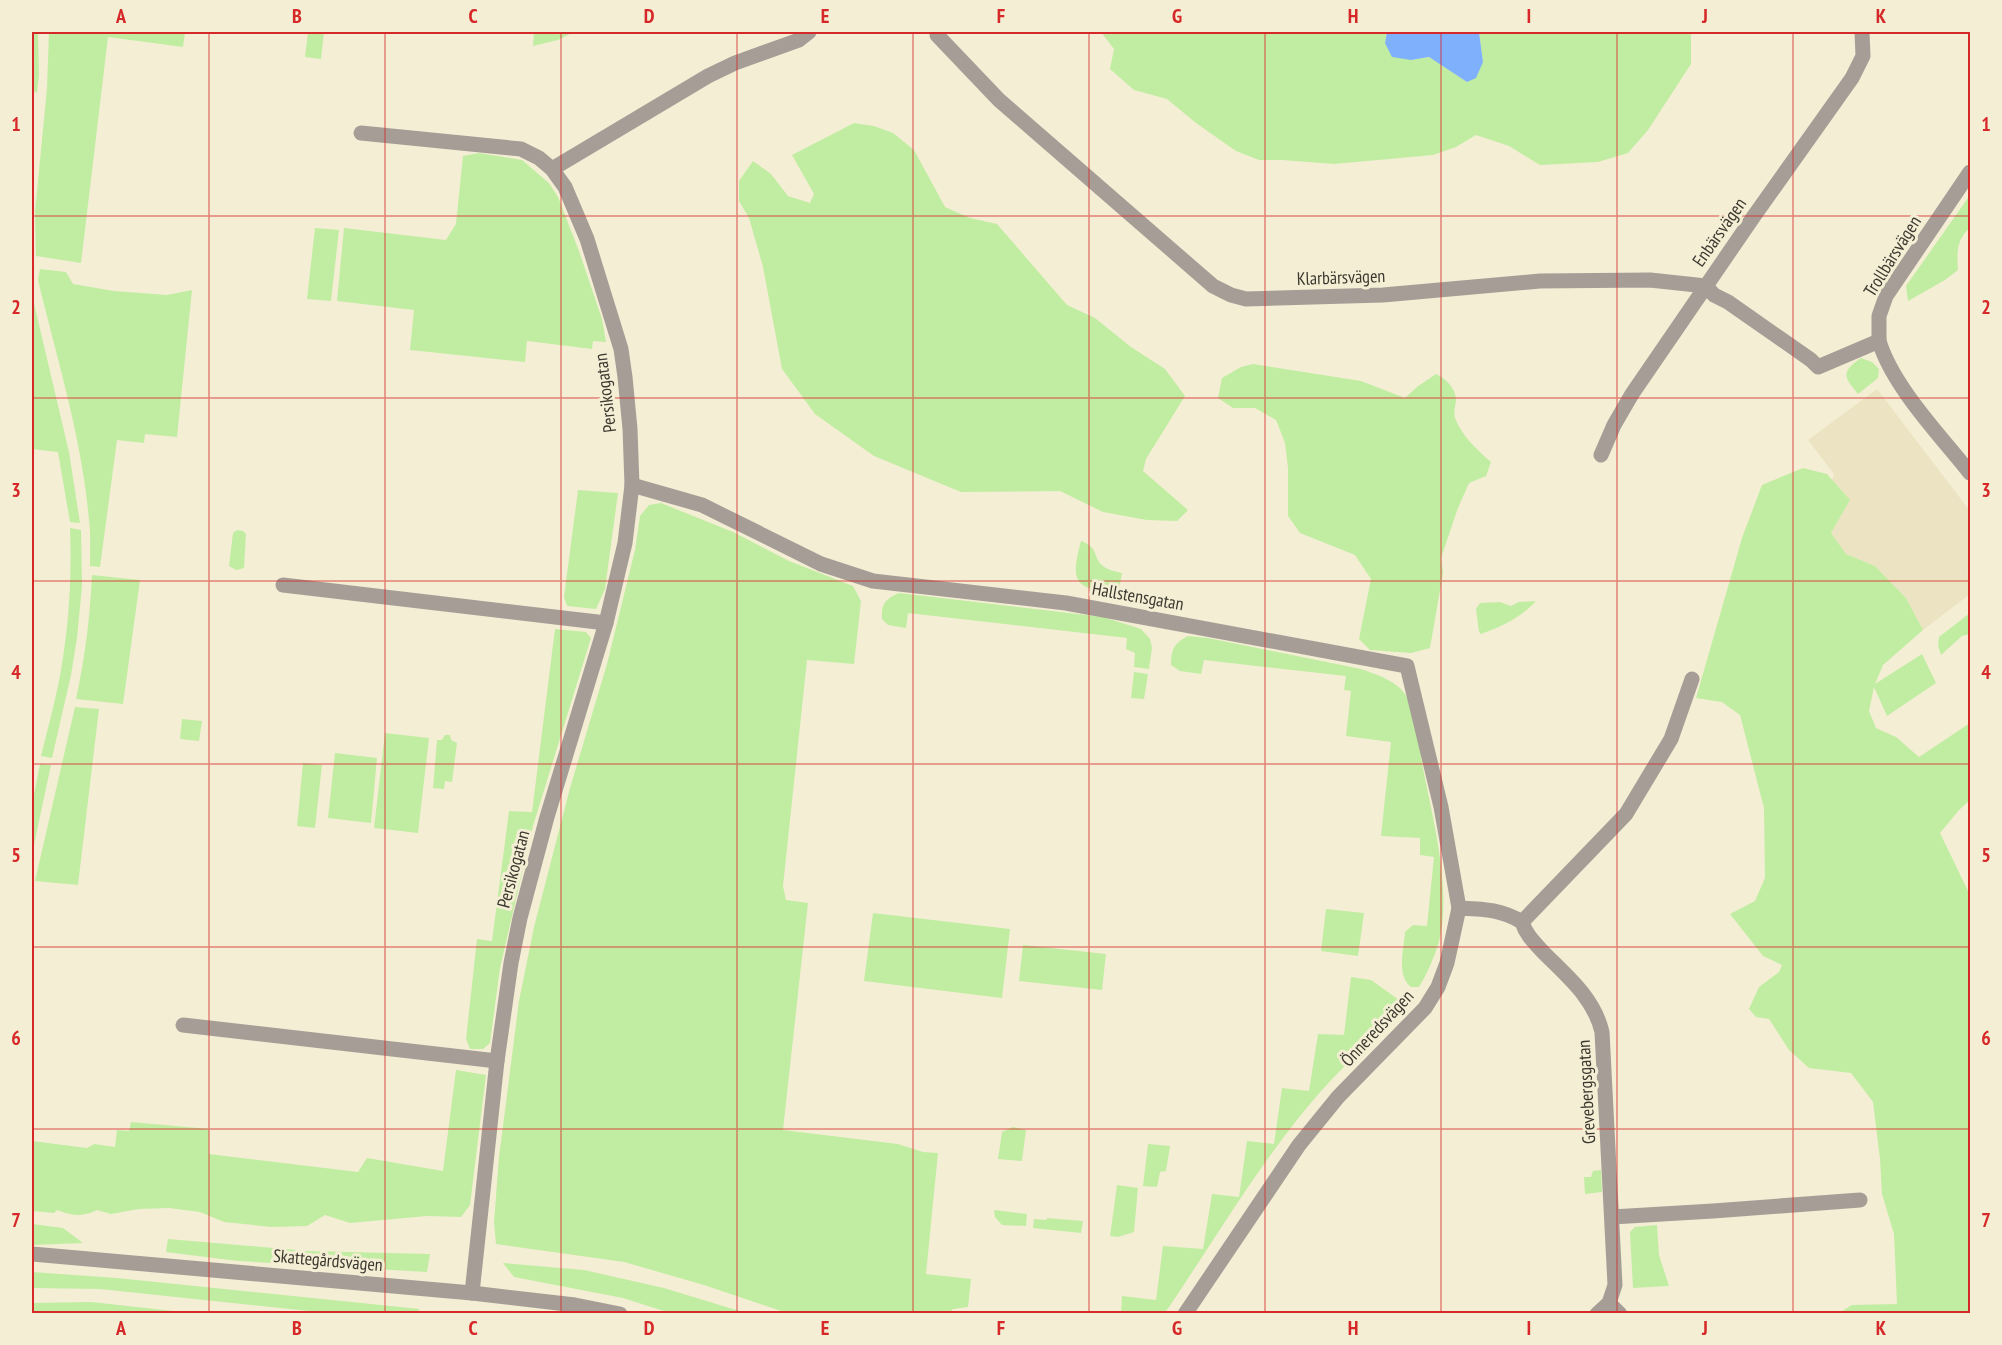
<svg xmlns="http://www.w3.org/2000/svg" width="2002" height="1345" font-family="'PT Sans Narrow',sans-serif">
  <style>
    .built { fill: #ece3c3 }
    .green { fill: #c1eda2 }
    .water { fill: #7eb0fc }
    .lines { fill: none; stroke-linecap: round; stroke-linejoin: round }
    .minor { stroke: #a69e96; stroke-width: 15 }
    .grid { fill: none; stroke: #d62828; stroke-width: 1.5; stroke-opacity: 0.55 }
    .labels { text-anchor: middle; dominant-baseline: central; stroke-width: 6; stroke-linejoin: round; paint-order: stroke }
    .street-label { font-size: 18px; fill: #3b382f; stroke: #f4eed5 }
    .neatline { fill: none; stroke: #d62828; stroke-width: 2 }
    .grid-label { font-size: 20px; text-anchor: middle; font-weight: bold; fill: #d62828 }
  </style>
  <rect width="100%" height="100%" fill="#f4eed5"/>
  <!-- built -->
  <polygon class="built" points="1877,389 1970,511 1970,571 1967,574 1970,579 1970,594 1923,630 1906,598 1875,566 1846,554 1831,533 1850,500 1832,480 1834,474 1808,440"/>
  <!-- green -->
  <g class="green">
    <polygon points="32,32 38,32 39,75 37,93 32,90"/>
    <polygon points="49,32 185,32 183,47 108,37 81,263 36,256 35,212 47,88"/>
    <polygon points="308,32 324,32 321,59 305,57"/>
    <polygon points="534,32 574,32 558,40 533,46"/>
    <polygon points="1101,32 1387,32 1385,43 1411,60 1429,57 1467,82 1483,62 1479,32 1691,32 1691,64 1648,130 1628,153 1598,162 1540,165 1509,146 1476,135 1456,147 1433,155 1334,164 1282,160 1259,160 1236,151 1196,123 1167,99 1134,90 1110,69 1114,49"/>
    <polygon points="854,123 874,126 893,133 914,150 945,207 970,218 997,224 1067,305 1095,318 1131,347 1165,369 1185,396 1146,459 1143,471 1188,510 1177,521 1147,520 1103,512 1060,491 961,492 874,456 815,414 782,369 763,267 749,218 739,201 739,181 753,161 771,174 788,196 810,203 814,194 792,155"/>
    <polygon points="479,153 522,160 549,183 558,197 579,251 602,319 606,342 593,341 592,349 527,341 525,362 410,350 414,310 337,301 344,228 446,240 456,224 463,156"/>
    <path d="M1970,195V228C1956,239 1957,254 1958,270L1945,280L1908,301L1906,286Z"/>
    <polygon points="315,228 339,230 331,301 307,299"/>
    <path d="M40,269L66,272L73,284L114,291L167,295L192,290L177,437L145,434L144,443L117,440L100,567L90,566C90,551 91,535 89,520C82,438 57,359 38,280Z"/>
    <polygon points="32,295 69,452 80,523 70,522 58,452 32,449"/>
    <path d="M1861,358L1872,362L1879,369L1878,378L1858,394C1843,376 1841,372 1861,358Z"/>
    <path d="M1253,364L1361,381L1405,398L1417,387L1436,374C1446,379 1455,387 1456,399C1456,405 1453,412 1455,418C1462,436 1477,450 1491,462L1486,476L1469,483L1458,508L1441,558L1443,573L1430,648L1411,653L1370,650L1359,639L1371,579L1355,555L1300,533L1288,516V468L1285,443L1276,420L1255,408H1233L1218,398L1222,378L1241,367Z"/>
    <polygon points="1803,468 1827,474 1850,500 1831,533 1846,554 1875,566 1906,598 1923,630 1883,665 1875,684 1922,654 1936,683 1887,716 1874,687 1869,711 1876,728 1896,737 1919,757 1970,723 1970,800 1959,810 1940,833 1970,895 1970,1313 1839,1313 1852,1305 1897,1304 1894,1234 1882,1194 1880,1159 1873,1102 1851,1073 1809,1068 1789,1050 1769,1019 1756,1017 1749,1009 1759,987 1779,972 1782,965 1763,956 1730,914 1755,901 1765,878 1764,808 1740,715 1722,702 1696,698 1742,538 1762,485"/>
    <polygon points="578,490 618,493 605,589 596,609 567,606 564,597"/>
    <polygon points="661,503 733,532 789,561 853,586 861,601 854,664 807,660 783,886 786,900 808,903 783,1130 898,1144 923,1152 938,1153 926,1274 971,1279 968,1307 953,1309 948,1314 787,1313 704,1285 624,1262 496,1244 494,1222 499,1157 519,1001 534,927 570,788 607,664 635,550 640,516 649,505"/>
    <path d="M70,528L81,530L82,586L77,638L71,675L52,758L41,756C48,727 56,699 61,670C69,624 72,575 70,528Z"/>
    <polygon points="237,530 243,531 246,534 244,568 236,570 229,566 233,533"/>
    <path d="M1081,541C1106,550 1085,566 1122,573L1118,595C1077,587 1069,586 1081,541Z"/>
    <path d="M92,575L140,580L123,704L76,699C85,658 90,617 92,575Z"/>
    <path d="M899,593L1103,617L1141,629L1150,639L1152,648L1149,669L1134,667L1135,653L1126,649L1127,638L908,613L906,628L888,625L882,619C881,604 885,599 899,593Z"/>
    <path d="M1536,601C1522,617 1501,627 1481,634L1479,632L1476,609L1480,603L1500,602L1511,606L1519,602Z"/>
    <polygon points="1970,613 1970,634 1962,636 1941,655 1938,646 1939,637"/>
    <polygon points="555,629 586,632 591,638 533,826 500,968 490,1043 483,1049 470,1049 466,1039 477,939 492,941 509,811 532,812"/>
    <path d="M1188,636L1208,638L1361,669C1376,674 1399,682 1407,697C1417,716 1419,747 1423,768C1433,820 1453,894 1438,945C1433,960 1427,974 1419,987H1411C1396,975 1404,949 1405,932L1413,925L1427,926L1434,857L1420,855V838L1381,836L1391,742L1346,736L1351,691L1344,690L1346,676L1204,660L1201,674L1180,671L1171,665C1171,650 1174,643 1188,636Z"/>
    <polygon points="1134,672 1148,674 1144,699 1131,698"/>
    <polygon points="75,707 99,709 78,885 35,881"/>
    <polygon points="182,719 202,721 199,741 180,739"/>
    <polygon points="385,733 429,738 418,833 374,828"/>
    <polygon points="445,735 450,735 451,740 457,743 452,782 445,781 444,789 433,788 437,740 442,740"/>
    <polygon points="335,753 377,758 371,823 328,818"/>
    <polygon points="303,763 322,765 315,828 297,826"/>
    <polygon points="40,764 51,765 32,854 32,805"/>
    <polygon points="1326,909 1364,913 1358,956 1321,951"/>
    <polygon points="873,913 1010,929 1002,998 864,981"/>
    <polygon points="1023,945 1106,954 1102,990 1019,981"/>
    <path d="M1351,977L1371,980L1402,1002L1403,1007L1401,1012C1378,1035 1354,1056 1332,1079C1267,1149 1218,1235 1165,1313H1121L1122,1296L1156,1300L1163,1246L1203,1249L1212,1194L1239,1197L1247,1141L1274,1144L1282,1088L1309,1091L1318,1034L1344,1035Z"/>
    <path d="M456,1070L486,1075L470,1205L461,1217L427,1216L350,1223L325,1215L307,1226L272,1227L224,1222L200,1212L169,1208L139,1209L111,1214L97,1210C84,1217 71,1216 57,1210L54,1213L32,1211V1141L87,1148L94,1144L115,1147L117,1130L129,1131L131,1122L209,1129V1154L358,1172L367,1158L443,1171Z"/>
    <polygon points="1013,1127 1026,1130 1022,1161 998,1159 1002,1132"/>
    <polygon points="1148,1144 1170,1146 1166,1171 1160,1172 1157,1187 1143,1186"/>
    <polygon points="1601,1170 1602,1192 1585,1194 1584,1177 1591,1177 1593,1171"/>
    <polygon points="1117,1185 1138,1188 1134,1232 1118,1237 1110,1236"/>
    <polygon points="994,1210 1027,1214 1026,1226 1002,1225 995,1217"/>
    <polygon points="1047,1218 1083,1221 1081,1233 1033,1228 1034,1219 1046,1220"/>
    <polygon points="32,1224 63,1228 83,1243 32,1245"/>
    <polygon points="1657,1225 1659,1255 1669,1286 1633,1288 1630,1232 1635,1227"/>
    <polygon points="168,1239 308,1251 430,1254 427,1272 238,1261 166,1252"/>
    <polygon points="503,1263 584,1270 664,1288 746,1313 670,1313 623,1298 514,1277"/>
    <polygon points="32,1272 117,1278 420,1309 415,1314 328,1313 100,1289 32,1288"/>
    <polygon points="91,1302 192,1313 32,1313 32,1303"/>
  </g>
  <!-- water -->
  <polygon class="water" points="1387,32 1479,32 1483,62 1476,78 1467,82 1429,57 1411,60 1392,57 1385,43"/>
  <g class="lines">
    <!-- minor -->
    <g class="minor">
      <polyline points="937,35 999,100 1213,286 1231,295 1246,299 1383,295 1540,281 1650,280 1706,286 1714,295 1728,302 1811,360 1818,367 1879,341 1879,316 1886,296 1970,172"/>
      <polyline points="361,133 521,149 539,158 552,169 565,187 587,239 621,349 625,377 630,429 632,485 625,543 606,623 547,817 520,918 511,963 497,1061 472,1293"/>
      <polyline points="552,169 708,76 735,63 799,40 809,32"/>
      <path d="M1879,341C1893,387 1940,435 1970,473"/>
      <polyline points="1601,455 1614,425 1632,394 1754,216 1852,78 1863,56 1862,32"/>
      <polyline points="632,485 702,505 821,564 873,581 1066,603 1407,666 1441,807 1459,908"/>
      <polyline points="283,585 606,623"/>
      <path d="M1522,922C1526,935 1535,943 1544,953C1568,977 1594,998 1602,1032L1615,1285L1609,1303L1597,1314"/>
      <polyline points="183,1025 497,1061"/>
      <polyline points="1612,1217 1713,1211 1860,1200"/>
      <polyline points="32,1254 472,1293 575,1305 620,1314"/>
      <polyline points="1609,1303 1620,1314"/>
      <path d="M1185,1314L1299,1145L1338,1097L1425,1008L1438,987L1447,963L1459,908C1483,909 1501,909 1522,922L1626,814L1671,739L1692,679"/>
    </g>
  </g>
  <!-- grid -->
  <path class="grid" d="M209,32V1314M385,32V1314M561,32V1314M737,32V1314M913,32V1314M1089,32V1314M1265,32V1314M1441,32V1314M1617,32V1314M1793,32V1314M32,216H1970M32,398H1970M32,581H1970M32,764H1970M32,947H1970M32,1129H1970"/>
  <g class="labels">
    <!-- street labels -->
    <g class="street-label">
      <text transform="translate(1719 232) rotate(-55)">Enbärsvägen</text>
      <text transform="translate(1892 256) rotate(-58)">Trollbärsvägen</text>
      <text transform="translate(1341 277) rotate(-2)">Klarbärsvägen</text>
      <text transform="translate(605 393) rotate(-97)">Persikogatan</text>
      <text transform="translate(1138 596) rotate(10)">Hallstensgatan</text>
      <text transform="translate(513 869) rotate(-75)">Persikogatan</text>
      <text transform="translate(1377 1028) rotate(-47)">Önneredsvägen</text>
      <text transform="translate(1586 1092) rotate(-93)">Grevebergsgatan</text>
      <text transform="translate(328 1260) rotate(5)">Skattegårdsvägen</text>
    </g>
  </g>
  <!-- border -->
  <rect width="2002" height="1345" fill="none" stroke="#f4eed5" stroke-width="66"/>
  <rect x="33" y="33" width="1936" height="1279" class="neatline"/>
  <g class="grid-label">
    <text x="121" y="23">A</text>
    <text x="297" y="23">B</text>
    <text x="473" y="23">C</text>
    <text x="649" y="23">D</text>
    <text x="825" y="23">E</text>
    <text x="1001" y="23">F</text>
    <text x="1177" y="23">G</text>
    <text x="1353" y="23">H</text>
    <text x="1529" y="23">I</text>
    <text x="1705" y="23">J</text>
    <text x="1881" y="23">K</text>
    <text x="16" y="131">1</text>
    <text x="1986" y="131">1</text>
    <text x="16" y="314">2</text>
    <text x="1986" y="314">2</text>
    <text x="16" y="497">3</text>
    <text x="1986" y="497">3</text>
    <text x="16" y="679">4</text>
    <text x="1986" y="679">4</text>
    <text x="16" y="862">5</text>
    <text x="1986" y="862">5</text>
    <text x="16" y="1045">6</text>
    <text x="1986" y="1045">6</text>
    <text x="16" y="1227">7</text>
    <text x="1986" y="1227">7</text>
    <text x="121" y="1335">A</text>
    <text x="297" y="1335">B</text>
    <text x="473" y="1335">C</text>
    <text x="649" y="1335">D</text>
    <text x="825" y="1335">E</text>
    <text x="1001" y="1335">F</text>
    <text x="1177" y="1335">G</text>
    <text x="1353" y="1335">H</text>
    <text x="1529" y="1335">I</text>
    <text x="1705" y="1335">J</text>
    <text x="1881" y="1335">K</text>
  </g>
</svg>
